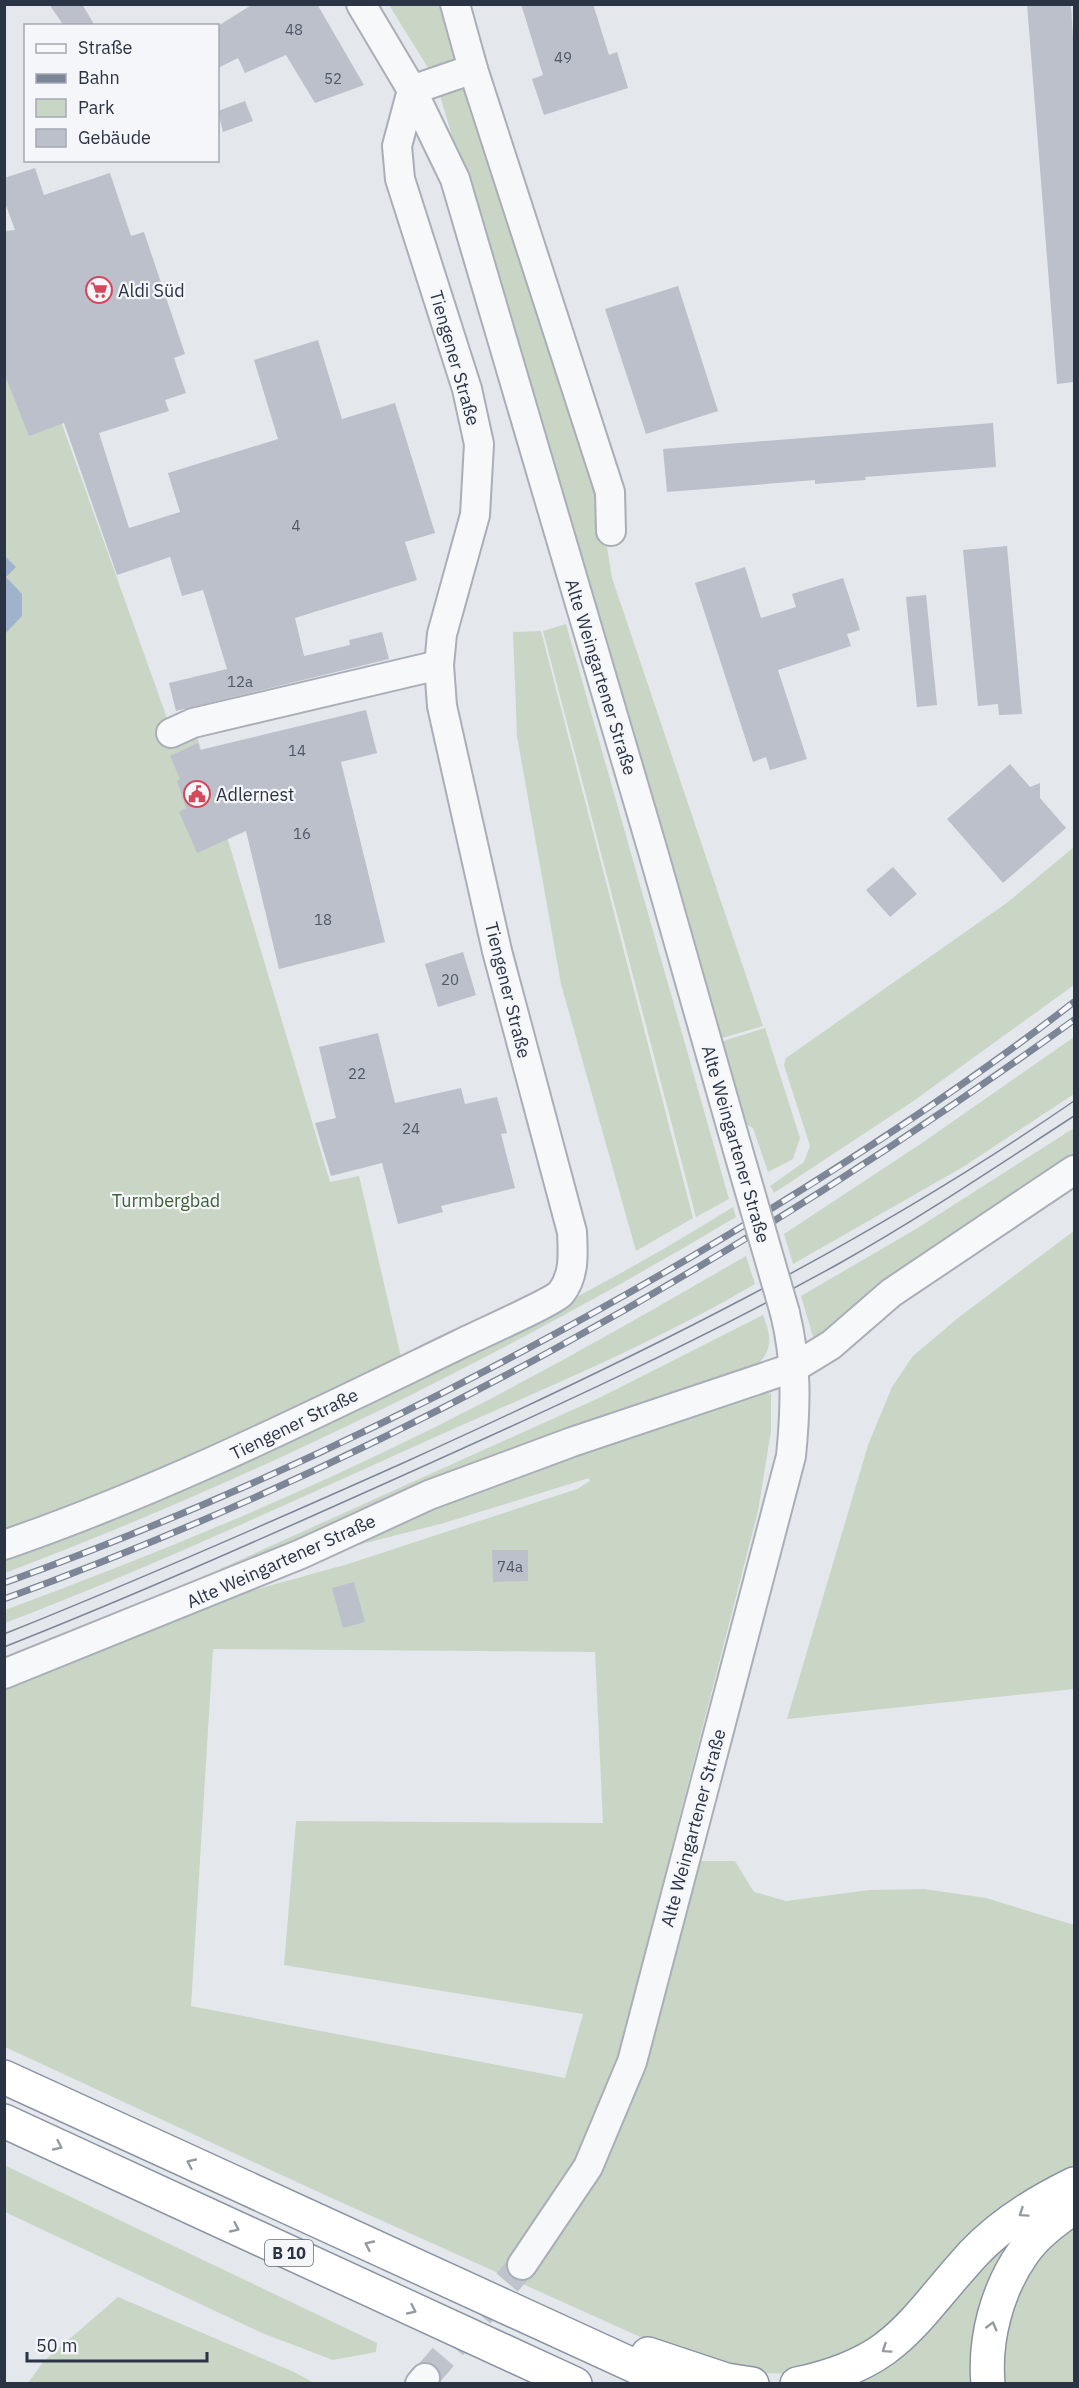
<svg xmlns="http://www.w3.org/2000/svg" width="1079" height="2388" font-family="'IBM Plex Sans',sans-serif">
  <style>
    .green { fill: #c9d6c5; fill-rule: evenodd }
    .water { fill: #9fb4cc }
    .building { fill: #bbc0ca }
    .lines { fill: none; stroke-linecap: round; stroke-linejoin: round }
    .minor-tunnel { stroke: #bfc3cb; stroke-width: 28; stroke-dasharray: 28 14; stroke-linecap: butt }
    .minor-casing { stroke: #a9aeb7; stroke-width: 32 }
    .highway-casing { stroke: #8b94a3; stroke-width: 36 }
    .minor { stroke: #f7f8fa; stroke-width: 28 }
    .highway { stroke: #fff; stroke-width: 33 }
    .tram { stroke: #7d8696; stroke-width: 1.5 }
    .rail-casing { stroke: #7d8696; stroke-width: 7 }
    .rail { stroke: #f4f6f9; stroke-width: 4.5; stroke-dasharray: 14; stroke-linecap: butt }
    .minor-bridge-casing { stroke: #a9aeb7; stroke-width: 32; stroke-linecap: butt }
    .minor-bridge { stroke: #f7f8fa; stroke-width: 28 }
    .oneway { stroke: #959aa2 }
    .labels { text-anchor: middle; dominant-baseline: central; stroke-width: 4.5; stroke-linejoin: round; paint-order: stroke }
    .number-label { font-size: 15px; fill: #4f5766 }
    .shield { fill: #f4f6f9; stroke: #676e7b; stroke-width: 1.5 }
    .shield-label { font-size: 16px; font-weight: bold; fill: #2b3445 }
    .poi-label { font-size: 18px; fill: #2b3445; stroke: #f4f6f9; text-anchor: start }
    .street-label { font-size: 18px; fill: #2b3445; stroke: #f4f6f9 }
    .park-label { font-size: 18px; fill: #3f6138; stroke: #f4f6f9 }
  </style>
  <rect width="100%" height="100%" fill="#e4e7ec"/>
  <!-- green -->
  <g class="green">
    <polygon points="389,5 445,5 464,65 432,74"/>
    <polygon points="466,82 598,491 612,578 763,1026 719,1039 439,92"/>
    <polygon points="4,262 167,718 190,713 330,1182 359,1176 402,1361 224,1447 4,1536"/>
    <polygon points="566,624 729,1199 696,1217 543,631"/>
    <polygon points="541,631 693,1218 636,1251 561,984 517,736 513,632"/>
    <polygon points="1074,847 1074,985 912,1102 774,1193 770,1186 804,1162 810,1146 784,1065 786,1058 1008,902"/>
    <polygon points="765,1028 800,1138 793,1159 768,1172 753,1128 744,1123 720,1042"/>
    <polygon points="1074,1037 1074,1094 963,1167 793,1264 784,1234 922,1143"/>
    <polygon points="1074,1128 1074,1161 814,1340 801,1296 916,1229"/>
    <path d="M733,1207L736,1217C503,1356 258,1477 5,1573V1557C251,1449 504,1351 733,1207Z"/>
    <polygon points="1074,1231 1074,1689 787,1719 868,1445 892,1387 913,1356 958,1318"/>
    <path d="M746,1256L755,1284C653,1344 541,1390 433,1438C291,1502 150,1568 5,1623V1610C146,1558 288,1500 423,1433C533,1379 640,1317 746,1256Z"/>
    <path d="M763,1315C771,1335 774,1352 755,1366L100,1623L601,1397Z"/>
    <path d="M771,1393V1431L758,1511L661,1889L630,2026L606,2102L569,2183L513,2260L535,2270L592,2186L631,2098L697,1861H735L754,1892L786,1901L869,1890L924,1889L986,1898L1074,1925V2173C1042,2189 1013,2204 986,2228C917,2287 894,2364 791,2373C756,2376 721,2366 687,2358L327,2196L5,2047V1688L254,1590L348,1564L577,1489L590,1481L589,1478L444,1523L346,1548L345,1542L357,1537L436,1504L732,1398ZM213,1649L595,1652L603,1823L296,1821L284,1965L583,2014L565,2078L191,2006Z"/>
    <polygon points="4,2165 377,2343 376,2352 333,2360 262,2333 5,2212"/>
    <polygon points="1035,2216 979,2383 842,2384"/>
    <polygon points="1074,2220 1074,2383 999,2384 1000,2335 1031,2263"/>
    <polygon points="118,2297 294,2372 314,2383 28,2383 44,2361"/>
  </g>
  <!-- water -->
  <polygon class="water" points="4,555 16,567 6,577 22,594 22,616 5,634"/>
  <!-- building -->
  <g class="building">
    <polygon points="49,4 82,4 95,26 64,26"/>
    <polygon points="253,4 317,4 364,85 315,103 286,55 245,73 238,58 218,68 218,26"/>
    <polygon points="521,4 593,4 609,55 617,52 628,88 544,115 532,79 543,75"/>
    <polygon points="1027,4 1071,4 1074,54 1074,382 1057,384"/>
    <polygon points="245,101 253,121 223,132 218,111"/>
    <polygon points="35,168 44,195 110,173 131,236 144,232 185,354 174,358 186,393 165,400 169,411 99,433 129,528 180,512 168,473 278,439 254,360 318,340 342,419 395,403 435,533 405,542 417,580 295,618 304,656 350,645 349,640 382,632 389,659 176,711 169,683 227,669 203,590 182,596 170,557 117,575 64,423 29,436 4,373 4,231 15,230 4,200 4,178"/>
    <polygon points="678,286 718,411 646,434 605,309"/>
    <polygon points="993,423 996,467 865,477 866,480 815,484 815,480 667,492 663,449"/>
    <polygon points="1007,546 1022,714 999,715 998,704 978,706 963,550"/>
    <polygon points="745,567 761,618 796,607 792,594 843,578 860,630 847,634 851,646 778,670 807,759 770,770 766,757 753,762 695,583"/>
    <polygon points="926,595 937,705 917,707 906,597"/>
    <polygon points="366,710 377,753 341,762 385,942 279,969 246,831 197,853 179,812 186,808 177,781 180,779 170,756 198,743 200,750"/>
    <polygon points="1010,764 1030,787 1040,783 1040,798 1066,828 1003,883 947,819"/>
    <polygon points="893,867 917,894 890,917 866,890"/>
    <polygon points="463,952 476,995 438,1007 425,964"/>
    <polygon points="378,1033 395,1103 461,1088 465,1104 497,1097 507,1133 501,1134 515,1188 441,1206 443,1212 398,1224 382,1163 331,1176 315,1123 336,1118 319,1047"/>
    <polygon points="492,1550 528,1550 528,1581 493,1582"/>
    <polygon points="354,1582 365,1622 343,1628 332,1588"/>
  </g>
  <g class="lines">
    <!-- minor-tunnel -->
    <polyline class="minor-tunnel" points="425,2378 522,2265"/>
    <defs>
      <g id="minor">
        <polyline points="361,4 412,90 455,179 654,855 737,1147"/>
        <polyline points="455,4 473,69 610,492 611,531"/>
        <polyline points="412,90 473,69"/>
        <polyline points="171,733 193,723 439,665"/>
        <path d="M4,1545C163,1490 309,1417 460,1344C476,1336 553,1302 561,1293C575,1275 573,1253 572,1232L497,951L442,706L439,665L442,634L475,515L479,444L467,389L400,179L397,146L412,90"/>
        <polyline points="4,1674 301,1554 429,1495 572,1442 795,1367 831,1345 891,1293 1074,1170"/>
        <path d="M522,2265L588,2167L632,2062L791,1456C796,1406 797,1362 785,1313"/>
        <polyline points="420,2384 425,2378"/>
      </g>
      <g id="highway">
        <polyline points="4,2077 674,2384"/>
        <polyline points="4,2121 575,2384"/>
        <polyline points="648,2354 726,2380 752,2384"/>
        <path d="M797,2384C897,2363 910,2323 973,2254C1001,2224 1037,2202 1074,2184"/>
        <path d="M988,2384C984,2339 997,2290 1023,2253C1036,2234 1056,2220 1074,2207"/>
      </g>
    </defs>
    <!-- minor casing -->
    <use href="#minor" class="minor-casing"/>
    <!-- highway casing -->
    <use href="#highway" class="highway-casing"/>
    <!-- minor -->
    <use href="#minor" class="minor"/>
    <!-- highway -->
    <use href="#highway" class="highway"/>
    <!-- tram -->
    <g class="tram">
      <path d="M4,1634C139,1580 271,1522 403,1463C635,1358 864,1246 1074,1101"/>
      <path d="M4,1647C133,1596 259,1540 386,1483C540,1414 692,1345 840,1263C920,1218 997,1166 1074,1116"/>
    </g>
    <defs>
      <g id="rail">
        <path d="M4,1583C243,1497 473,1385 691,1257C823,1179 953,1096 1074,1002"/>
        <path d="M4,1599C391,1458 742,1259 1074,1020"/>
      </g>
    </defs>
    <!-- rail casing -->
    <use href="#rail" class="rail-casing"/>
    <!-- rail -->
    <use href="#rail" class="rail"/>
    <defs>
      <polyline id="minor-bridge" points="737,1147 785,1313"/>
    </defs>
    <!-- minor-bridge casing -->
    <use href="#minor-bridge" class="minor-bridge-casing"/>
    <!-- minor-bridge -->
    <use href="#minor-bridge" class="minor-bridge"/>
  </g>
  <!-- one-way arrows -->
  <defs><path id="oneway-chevron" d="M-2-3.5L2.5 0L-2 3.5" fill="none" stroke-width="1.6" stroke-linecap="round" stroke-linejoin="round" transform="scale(1.5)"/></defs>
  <g class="oneway">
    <use href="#oneway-chevron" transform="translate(58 2146) rotate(25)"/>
    <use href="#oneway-chevron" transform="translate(191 2163) rotate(-155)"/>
    <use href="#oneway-chevron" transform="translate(1023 2213) rotate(146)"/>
    <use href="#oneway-chevron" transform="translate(235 2228) rotate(25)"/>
    <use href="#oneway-chevron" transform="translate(369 2245) rotate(-155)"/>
    <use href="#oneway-chevron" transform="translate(412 2310) rotate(25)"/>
    <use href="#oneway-chevron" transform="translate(992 2326) rotate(-75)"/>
    <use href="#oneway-chevron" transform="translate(886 2349) rotate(146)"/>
  </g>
  <!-- icons -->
  <defs>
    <symbol id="supermarket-ring" viewBox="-11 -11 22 22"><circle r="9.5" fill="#f4f6f9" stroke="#d1495b" stroke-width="1.5"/><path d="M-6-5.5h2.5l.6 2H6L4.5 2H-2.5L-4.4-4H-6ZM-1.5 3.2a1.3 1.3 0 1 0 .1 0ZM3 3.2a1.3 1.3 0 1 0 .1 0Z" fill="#d1495b"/></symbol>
    <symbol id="civic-ring" viewBox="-11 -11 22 22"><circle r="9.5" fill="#f4f6f9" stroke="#d1495b" stroke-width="1.5"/><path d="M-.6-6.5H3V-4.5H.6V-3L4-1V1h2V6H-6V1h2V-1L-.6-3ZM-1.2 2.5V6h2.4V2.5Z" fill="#d1495b"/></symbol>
  </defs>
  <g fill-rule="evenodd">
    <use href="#supermarket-ring" x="84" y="275" width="30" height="30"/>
    <use href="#civic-ring" x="182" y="779" width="30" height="30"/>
  </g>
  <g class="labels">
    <!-- number labels -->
    <g class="number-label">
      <text x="294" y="29">48</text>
      <text x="563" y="57">49</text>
      <text x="333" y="78">52</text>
      <text x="296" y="525">4</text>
      <text x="240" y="681">12a</text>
      <text x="297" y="750">14</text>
      <text x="302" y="833">16</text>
      <text x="323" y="919">18</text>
      <text x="450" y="979">20</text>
      <text x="357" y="1073">22</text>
      <text x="411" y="1128">24</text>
      <text x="510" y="1566">74a</text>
    </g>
    <!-- shield labels -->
    <rect class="shield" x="265" y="2240" width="48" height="26" rx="4.5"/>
    <g class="shield-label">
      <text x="289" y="2253">B 10</text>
    </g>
    <!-- poi labels -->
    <g class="poi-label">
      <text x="118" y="290">Aldi Süd</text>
      <text x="216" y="794">Adlernest</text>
    </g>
    <!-- street labels -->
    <g class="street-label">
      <text transform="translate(455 358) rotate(74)">Tiengener Straße</text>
      <text transform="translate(601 677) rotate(73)">Alte Weingartener Straße</text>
      <text transform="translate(508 990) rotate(76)">Tiengener Straße</text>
      <text transform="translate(736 1144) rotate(74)">Alte Weingartener Straße</text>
      <text transform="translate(294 1424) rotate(-26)">Tiengener Straße</text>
      <text transform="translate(281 1561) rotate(-24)">Alte Weingartener Straße</text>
      <text transform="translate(693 1828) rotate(-75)">Alte Weingartener Straße</text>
    </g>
    <!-- park labels -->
    <g class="park-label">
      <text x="166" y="1200">Turmbergbad</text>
    </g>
  </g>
  <!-- border -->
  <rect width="1079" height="2388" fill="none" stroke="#2b3445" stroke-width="12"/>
  <!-- legend -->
  <rect x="24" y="24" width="195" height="138" fill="#f4f6f9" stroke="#a4a8b1" stroke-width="1.5"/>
  <rect x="36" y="44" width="30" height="9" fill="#f7f8fa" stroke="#a4a8b1" stroke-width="1.5"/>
  <text x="78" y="54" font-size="18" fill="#2b3445">Straße</text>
  <rect x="36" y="74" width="30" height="9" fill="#7d8696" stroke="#a4a8b1" stroke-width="1.5"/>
  <text x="78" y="84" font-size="18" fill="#2b3445">Bahn</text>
  <rect x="36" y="99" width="30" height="18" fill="#c9d6c5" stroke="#a4a8b1" stroke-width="1.5"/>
  <text x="78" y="114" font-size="18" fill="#2b3445">Park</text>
  <rect x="36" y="129" width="30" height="18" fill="#bbc0ca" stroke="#a4a8b1" stroke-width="1.5"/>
  <text x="78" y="144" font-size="18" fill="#2b3445">Gebäude</text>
  <!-- scale -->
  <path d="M27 2352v9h180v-9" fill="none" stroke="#2b3445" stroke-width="3"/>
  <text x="36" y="2352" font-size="18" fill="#2b3445" stroke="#f4f6f9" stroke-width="4.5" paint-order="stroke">50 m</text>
</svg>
